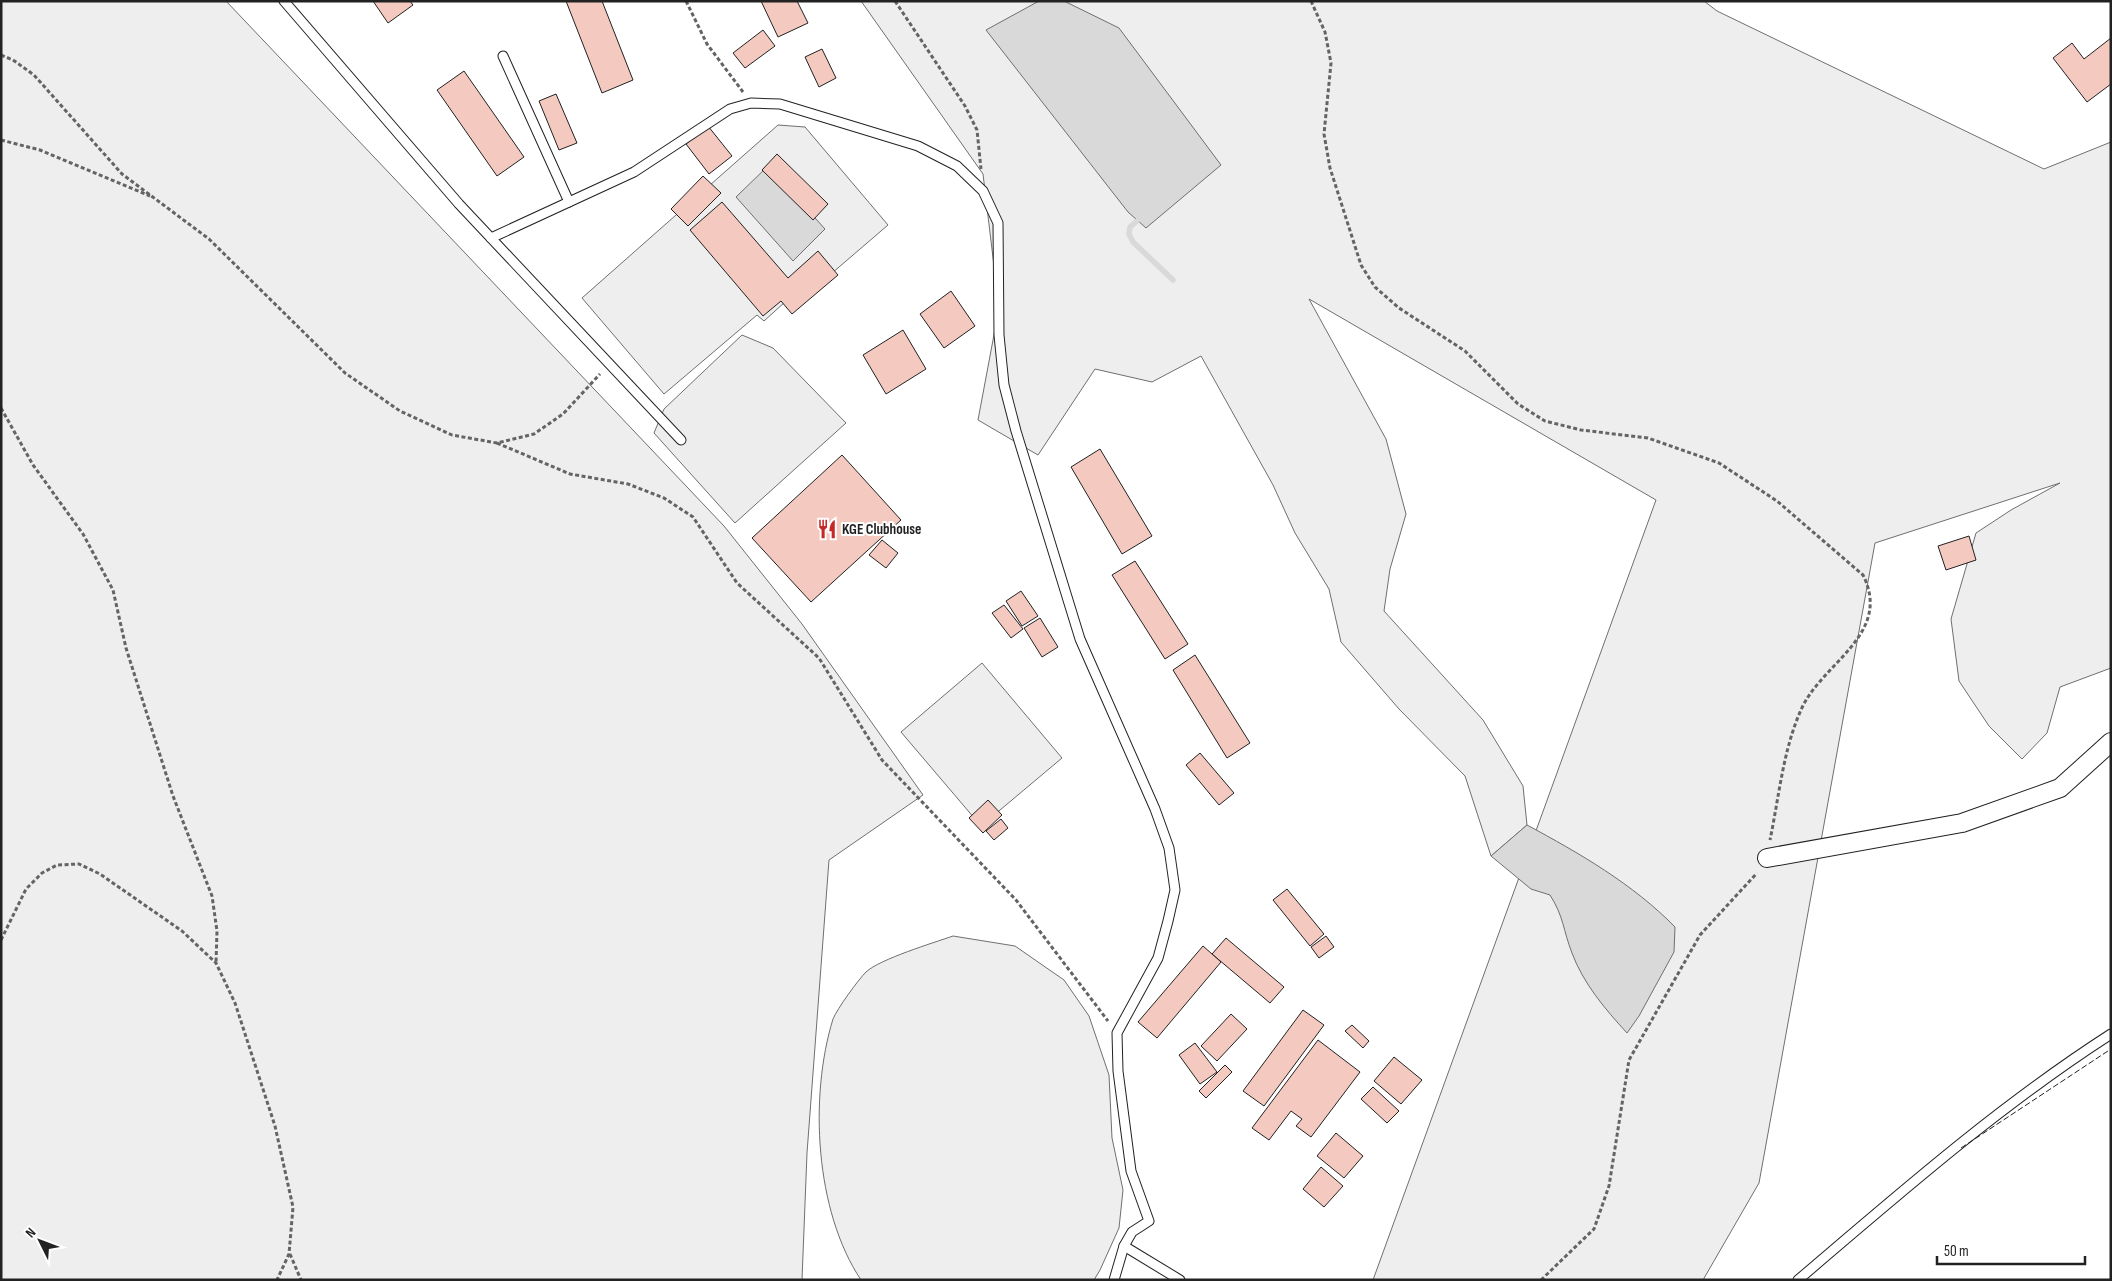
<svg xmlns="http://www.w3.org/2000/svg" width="2112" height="1281" font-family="'Sofia Sans Condensed',sans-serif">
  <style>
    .green { fill: #eee; stroke: #6f6f6f }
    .parking { fill: #ededed; stroke: #6f6f6f }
    .water { fill: #d9d9d9; stroke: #6f6f6f }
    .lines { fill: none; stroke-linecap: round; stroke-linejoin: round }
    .stream { stroke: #d9d9d9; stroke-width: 5.5 }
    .building { fill: #f3c9c0; stroke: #222 }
    .service-casing { stroke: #222; stroke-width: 11 }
    .minor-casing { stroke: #222; stroke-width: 20 }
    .path { stroke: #646464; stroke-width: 3; stroke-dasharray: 4 2.5; stroke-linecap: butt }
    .service { stroke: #fff; stroke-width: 9 }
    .minor { stroke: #fff; stroke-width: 18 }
    .fence { stroke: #222; stroke-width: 1; stroke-dasharray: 6 2.5; stroke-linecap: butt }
    .labels { text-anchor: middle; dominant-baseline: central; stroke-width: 4; stroke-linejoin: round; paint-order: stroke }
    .poi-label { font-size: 15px; font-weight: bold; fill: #222; stroke: #fff; text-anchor: start }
  </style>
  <rect width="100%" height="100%" fill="#fff"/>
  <!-- green -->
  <g class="green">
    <polygon points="1,1 226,1 724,526 802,624 923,795 829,860 807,1153 802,1280 1,1280"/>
    <polygon points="861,1 1704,1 1717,11 2044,169 2111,142 2111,668 2060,687 2047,733 2022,759 1989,726 1959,681 1951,619 1976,533 2011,510 2060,483 1875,543 1759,1183 1703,1280 1373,1280 1656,500 1309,299 1386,439 1406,514 1390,569 1384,611 1483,720 1523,786 1527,825 1491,856 1465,776 1399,709 1341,642 1329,589 1295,533 1273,485 1201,356 1152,382 1095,369 1038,455 978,420 999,308 983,174"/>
    <polygon points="778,125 805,127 888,225 803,298 796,292 764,321 757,315 664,394 582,298"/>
    <polygon points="982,663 1062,758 981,826 901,732"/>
    <path d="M953,936L1015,946L1064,980L1089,1016L1109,1075L1112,1138L1123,1190L1119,1228L1100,1270L1094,1280H861C815,1211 809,1097 833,1019C837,1009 858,980 866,972C880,959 933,943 953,936Z"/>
  </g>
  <!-- parking -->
  <polygon class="parking" points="742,335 773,348 846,423 735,523 654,433 664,409"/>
  <!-- water -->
  <g class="water">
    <polygon points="1039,1 1064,1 1119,28 1221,165 1146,228 1128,212 986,30"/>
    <polygon points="768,166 825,229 793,261 736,197"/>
    <path d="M1527,825C1579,853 1633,884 1675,927L1674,952L1639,1016L1627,1033C1605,1009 1583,983 1572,953C1563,930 1564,917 1550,895L1531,889L1491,856Z"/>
  </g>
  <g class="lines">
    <!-- stream -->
    <polyline class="stream" points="1137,221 1130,227 1129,234 1133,242 1173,280"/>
  </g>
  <!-- building -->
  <g class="building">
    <polygon points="373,1 410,1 413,5 388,23"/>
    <polygon points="566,1 602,1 633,80 602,93"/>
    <polygon points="761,1 797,1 808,23 778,37"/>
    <polygon points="763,30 775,46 745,68 733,53"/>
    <polygon points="2111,38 2111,84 2087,102 2053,58 2072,43 2084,59"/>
    <polygon points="822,49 836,78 819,87 805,57"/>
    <polygon points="464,71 524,157 497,176 437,90"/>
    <polygon points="556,94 577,143 559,150 539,101"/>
    <polygon points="708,126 732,156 709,174 686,144"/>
    <polygon points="777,154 828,204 813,220 762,170"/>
    <polygon points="703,176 721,193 688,226 671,209"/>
    <polygon points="722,202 788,278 818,251 838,275 792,314 781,301 763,316 690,230"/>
    <polygon points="951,291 975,326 944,348 920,314"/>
    <polygon points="903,330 926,369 886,394 863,355"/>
    <polygon points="1100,449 1152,536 1122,554 1071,467"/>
    <polygon points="842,455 901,520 811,602 752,538"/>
    <polygon points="1969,536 1976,560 1946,570 1938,546"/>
    <polygon points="882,540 898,553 886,568 869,555"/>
    <polygon points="1135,561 1188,644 1165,659 1112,575"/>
    <polygon points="1021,591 1038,616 1022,626 1006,601"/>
    <polygon points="1004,605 1023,629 1011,638 992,613"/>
    <polygon points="1040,618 1058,647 1042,657 1024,628"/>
    <polygon points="1195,655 1250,743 1227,758 1173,670"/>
    <polygon points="1200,753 1234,793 1219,805 1186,765"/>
    <polygon points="988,800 1002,815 983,833 969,818"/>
    <polygon points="1001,819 1008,828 994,840 986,831"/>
    <polygon points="1287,889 1324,934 1310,946 1273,900"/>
    <polygon points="1326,936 1334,947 1319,958 1311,947"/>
    <polygon points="1226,938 1284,987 1270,1003 1212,954"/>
    <polygon points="1203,946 1221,962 1157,1038 1138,1022"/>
    <polygon points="1303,1010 1324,1025 1264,1106 1243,1091"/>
    <polygon points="1231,1014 1247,1029 1217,1061 1201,1046"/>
    <polygon points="1352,1025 1369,1041 1363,1048 1345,1031"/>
    <polygon points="1318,1040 1360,1072 1311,1137 1296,1126 1302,1119 1291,1111 1269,1140 1252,1128"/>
    <polygon points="1195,1043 1217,1072 1200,1084 1179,1055"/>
    <polygon points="1394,1057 1422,1080 1401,1104 1374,1081"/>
    <polygon points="1225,1065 1232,1072 1206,1098 1199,1091"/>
    <polygon points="1373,1087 1399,1111 1387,1123 1361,1099"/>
    <polygon points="1336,1133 1363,1156 1344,1178 1317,1156"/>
    <polygon points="1321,1167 1343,1186 1324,1207 1303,1189"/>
  </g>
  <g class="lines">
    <defs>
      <g id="service">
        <polyline points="284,1 459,204 681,440"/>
        <polyline points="503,56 569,202"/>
        <polyline points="491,238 634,172 730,109 751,103 780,104 918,146 957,166 983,191 998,223 999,335 1004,385 1016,431 1080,639 1155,809 1169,848 1175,890 1168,921 1158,958 1117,1033 1118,1071 1131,1171 1149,1221 1132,1232 1124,1246 1114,1280"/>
        <polyline points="1124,1246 1180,1280"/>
        <path d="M1798,1280C1899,1194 1999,1106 2111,1034"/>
      </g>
      <polyline id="minor" points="1767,858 1962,823 2060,788 2111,742"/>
    </defs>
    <!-- service casing -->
    <use href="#service" class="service-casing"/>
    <!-- minor casing -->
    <use href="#minor" class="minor-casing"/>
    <!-- path -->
    <g class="path">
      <polyline points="686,1 707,44 743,92"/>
      <polyline points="895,1 965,106 977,130 981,169"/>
      <path d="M1311,1L1325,32L1331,63L1324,134L1330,168L1361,265L1375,287L1399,308L1465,351L1518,404L1545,421L1581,430L1648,438L1719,463L1777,501L1863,575C1893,635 1821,663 1801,710C1783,750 1779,797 1770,840"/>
      <polyline points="1,55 13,60 34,75 122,174 209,239 345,373 400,411 452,435 497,443 534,434 563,414 600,374"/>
      <polyline points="1,140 40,150 150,196"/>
      <polyline points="1,408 33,465 83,534 113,590 126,648 173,796 212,896 217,931 216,963"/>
      <polyline points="497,443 570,474 628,484 664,498 693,517 737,583 819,658 882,760 1016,900 1108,1021"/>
      <polyline points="1,940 26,889 42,873 57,865 79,864 100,874 182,931 216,963 235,1003 275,1126 293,1207 289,1254 277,1280"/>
      <polyline points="290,1254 301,1280"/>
      <polyline points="1541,1280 1594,1229 1609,1186 1629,1060 1700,935 1757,873"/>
    </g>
    <!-- service -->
    <use href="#service" class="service"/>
    <!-- minor -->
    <use href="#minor" class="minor"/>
    <!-- fence -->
    <polyline class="fence" points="1961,1148 2111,1049"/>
  </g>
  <!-- icons -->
  <defs>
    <symbol id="restaurant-bare" viewBox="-9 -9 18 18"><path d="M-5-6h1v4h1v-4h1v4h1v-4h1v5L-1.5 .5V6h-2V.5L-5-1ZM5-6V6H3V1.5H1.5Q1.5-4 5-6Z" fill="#c62828" stroke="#fff" stroke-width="2.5" paint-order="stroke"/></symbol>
  </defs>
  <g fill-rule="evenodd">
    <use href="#restaurant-bare" x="813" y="515" width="28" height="28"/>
  </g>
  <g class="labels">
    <!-- poi labels -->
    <g class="poi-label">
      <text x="842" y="529">KGE Clubhouse</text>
    </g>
  </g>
  <!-- border -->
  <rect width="2112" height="1281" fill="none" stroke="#222222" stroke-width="5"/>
  <!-- north arrow -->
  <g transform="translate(40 1241) rotate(312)" stroke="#ffffff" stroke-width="4" paint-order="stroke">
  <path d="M0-4L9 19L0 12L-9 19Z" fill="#222222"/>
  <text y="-8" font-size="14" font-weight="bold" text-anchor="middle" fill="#222222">N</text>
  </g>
  <!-- scale -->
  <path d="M1937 1256v8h148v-8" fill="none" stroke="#222222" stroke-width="2.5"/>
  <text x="1944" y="1256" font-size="15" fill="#222222" stroke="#ffffff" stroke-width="4" paint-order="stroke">50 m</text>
</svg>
